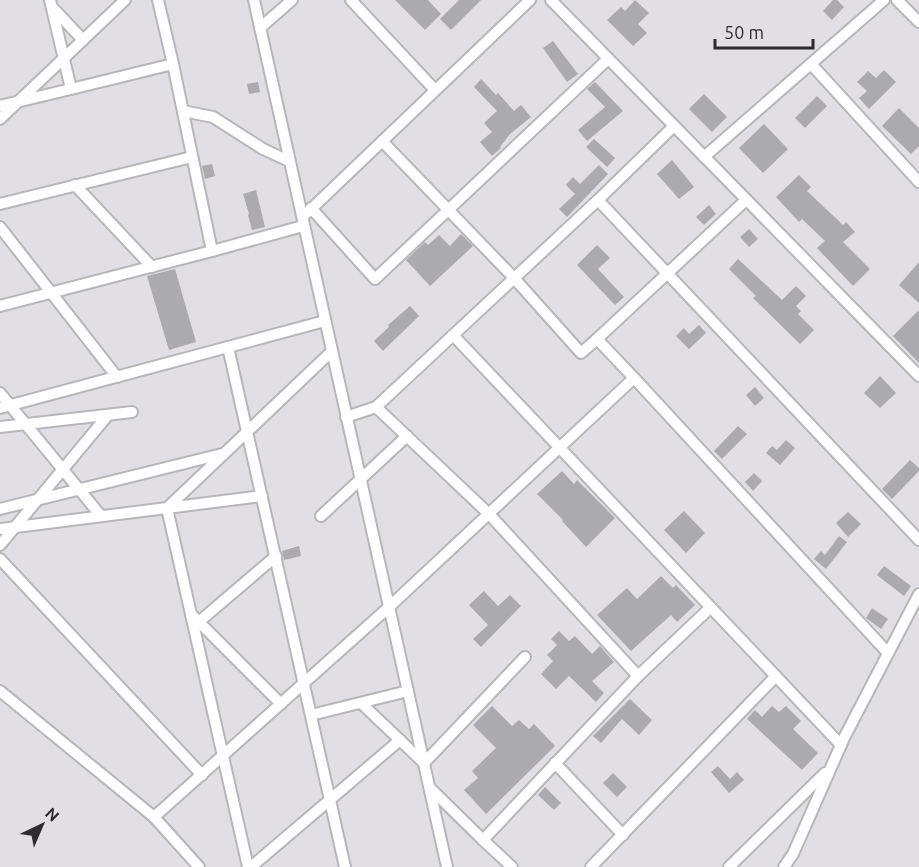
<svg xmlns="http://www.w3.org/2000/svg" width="919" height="867" font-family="Ubuntu,sans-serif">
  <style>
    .building { fill: #abaaae }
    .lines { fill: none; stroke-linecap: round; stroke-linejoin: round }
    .street-casing { stroke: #b8b6ba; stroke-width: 14 }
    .street { stroke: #fff; stroke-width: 10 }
  </style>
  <rect width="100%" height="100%" fill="#e1dfe3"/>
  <!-- building -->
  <g class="building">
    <polygon points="395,0 428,0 441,14 425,30"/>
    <polygon points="459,0 481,0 451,30 440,19"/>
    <polygon points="635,0 649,13 638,24 647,33 633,46 607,20 621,7 625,11"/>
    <polygon points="833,0 837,0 844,7 832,20 823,11"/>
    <polygon points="553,41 578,74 567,82 543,48"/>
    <polygon points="884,70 896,82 869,109 859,98 867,91 857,82 868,71 876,78"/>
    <polygon points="481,79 496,95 498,93 514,111 521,105 531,117 510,134 500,147 501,148 492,156 480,142 492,132 484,123 497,111 474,87"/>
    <polygon points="258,82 260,92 249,94 247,84"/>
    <polygon points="595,82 623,111 587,141 578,130 605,107 587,89"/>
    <polygon points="704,94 727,117 712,132 689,109"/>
    <polygon points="817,96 827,106 805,128 795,118"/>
    <polygon points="899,108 919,128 919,146 911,154 882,126"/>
    <polygon points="764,124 788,149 763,173 739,148"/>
    <polygon points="594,139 615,158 607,167 586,147"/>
    <polygon points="672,160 694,187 679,199 657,174"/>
    <polygon points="212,164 215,176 205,179 202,166"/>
    <polygon points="599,165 608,174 567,217 559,209 575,194 566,185 573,177 580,184"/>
    <polygon points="799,175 811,187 807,191 843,225 846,222 855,232 843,242 870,269 853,286 817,248 825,241 802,219 799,222 776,197"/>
    <polygon points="256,190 265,227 252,230 248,215 249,214 243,194"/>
    <polygon points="709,205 716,214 704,225 696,217"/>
    <polygon points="749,229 758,239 749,247 740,237"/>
    <polygon points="461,234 473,246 430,286 406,260 425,242 428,245 439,235 450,246"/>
    <polygon points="597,245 610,258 598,269 624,297 615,305 577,265"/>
    <polygon points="738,259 782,300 796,286 806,296 796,306 801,311 798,314 814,330 800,344 753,298 756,296 729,269"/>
    <polygon points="919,262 919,303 899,285"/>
    <polygon points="175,269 196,342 169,350 147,276"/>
    <polygon points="410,306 419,316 383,351 374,341 389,327 388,325"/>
    <polygon points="919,310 919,363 893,336"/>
    <polygon points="699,325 706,333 689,349 676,336 684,328 689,334"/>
    <polygon points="880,376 896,393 880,408 864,393"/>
    <polygon points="755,387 764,398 755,406 746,395"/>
    <polygon points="738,426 747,434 722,459 714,451"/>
    <polygon points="786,440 795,448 780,465 766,453 772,446 777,450"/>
    <polygon points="910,460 919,468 919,471 892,499 882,489"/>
    <polygon points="562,471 574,484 577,480 615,518 586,547 562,521 563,520 537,494"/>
    <polygon points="754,473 762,481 753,491 745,482"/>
    <polygon points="684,511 705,533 686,553 664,530"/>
    <polygon points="848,512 861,524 848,537 836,523"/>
    <polygon points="839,536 847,542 826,569 814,559 821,551 825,555"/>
    <polygon points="299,546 301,556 284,560 282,551"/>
    <polygon points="884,566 911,586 904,596 877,575"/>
    <polygon points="661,576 673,588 676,585 695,605 677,622 671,615 631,651 597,615 627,588 637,599"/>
    <polygon points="484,591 498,606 510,595 521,606 481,647 473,639 488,625 469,605"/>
    <polygon points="872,608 888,619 881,629 866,618"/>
    <polygon points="559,631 569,641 575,636 592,654 600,646 614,662 592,681 604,693 596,702 569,676 556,689 541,674 553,661 547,655 557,645 551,639"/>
    <polygon points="630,699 652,720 639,735 622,719 601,743 593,736"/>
    <polygon points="492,706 512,726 519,720 529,729 534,724 555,746 486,814 464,790 478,778 472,771 496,748 473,725"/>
    <polygon points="772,706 779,712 786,706 801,721 793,729 818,753 802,770 747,719 755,710 762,717"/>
    <polygon points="718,766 730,779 737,772 744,780 729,793 711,772"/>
    <polygon points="613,773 627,787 617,797 603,783"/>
    <polygon points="545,787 561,803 554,810 538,795"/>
  </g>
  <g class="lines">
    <defs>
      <g id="street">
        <polyline points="50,0 71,89 173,64 212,251 303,226"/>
        <polyline points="158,0 173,64"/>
        <polyline points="254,0 447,867"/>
        <polyline points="351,0 435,90"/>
        <polyline points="551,0 919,376"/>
        <polyline points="897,0 919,22"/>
        <polyline points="52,7 83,40"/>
        <polyline points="260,28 292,0"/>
        <polyline points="811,64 919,182"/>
        <polyline points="0,106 71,89"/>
        <polyline points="183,111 213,117 263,149 289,161"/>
        <polyline points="0,119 125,0"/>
        <polyline points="674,126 598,200 919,540"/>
        <polyline points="382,141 514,278 581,353 597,339"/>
        <polyline points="704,157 884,0"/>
        <polyline points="75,185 152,267"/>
        <polyline points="0,204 192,157"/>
        <polyline points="311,208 375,279 608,59"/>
        <polyline points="307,213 530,0"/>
        <polyline points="0,227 117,377"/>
        <polyline points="0,306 212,251"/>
        <polyline points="453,335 841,745"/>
        <polyline points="228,347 345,867"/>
        <polyline points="634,378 597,339 746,200"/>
        <polyline points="0,393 101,516"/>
        <polyline points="376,407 489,514 638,676 710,608"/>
        <polyline points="0,408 325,321"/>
        <polyline points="346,417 376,407 598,200"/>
        <polyline points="0,427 132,412"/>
        <polyline points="0,509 222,454"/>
        <polyline points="321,516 407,436"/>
        <polyline points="0,529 262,496"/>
        <polyline points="0,545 108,415"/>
        <polyline points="0,559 202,775"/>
        <polyline points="191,614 281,704"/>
        <polyline points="194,626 276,556"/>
        <polyline points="0,691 154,817 389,607 634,378 888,653"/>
        <polyline points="361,703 424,763 525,657"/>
        <polyline points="311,715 408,691"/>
        <polyline points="555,763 623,835"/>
        <polyline points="430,788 483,840 638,676"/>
        <polyline points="154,817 199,867"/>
        <polyline points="483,840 512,867"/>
        <polyline points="248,867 167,508 331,352"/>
        <polyline points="251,867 400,740"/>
        <polyline points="591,867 776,676"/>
        <polyline points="729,867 825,773"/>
        <polyline points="784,867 793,854 844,738 919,594"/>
      </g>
    </defs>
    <!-- street casing -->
    <use href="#street" class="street-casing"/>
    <!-- street -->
    <use href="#street" class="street"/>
  </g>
  <!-- north arrow -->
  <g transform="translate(42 825) rotate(44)" stroke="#e1dfe3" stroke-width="4.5" paint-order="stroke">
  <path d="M0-4.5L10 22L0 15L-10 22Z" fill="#2d2c2e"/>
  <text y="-9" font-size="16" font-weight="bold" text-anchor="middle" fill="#2d2c2e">N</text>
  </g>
  <!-- scale -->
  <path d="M715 39v9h98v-9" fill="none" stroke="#2d2c2e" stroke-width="3"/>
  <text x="724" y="39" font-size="18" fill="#2d2c2e" stroke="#e1dfe3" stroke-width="4.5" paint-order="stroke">50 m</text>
</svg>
